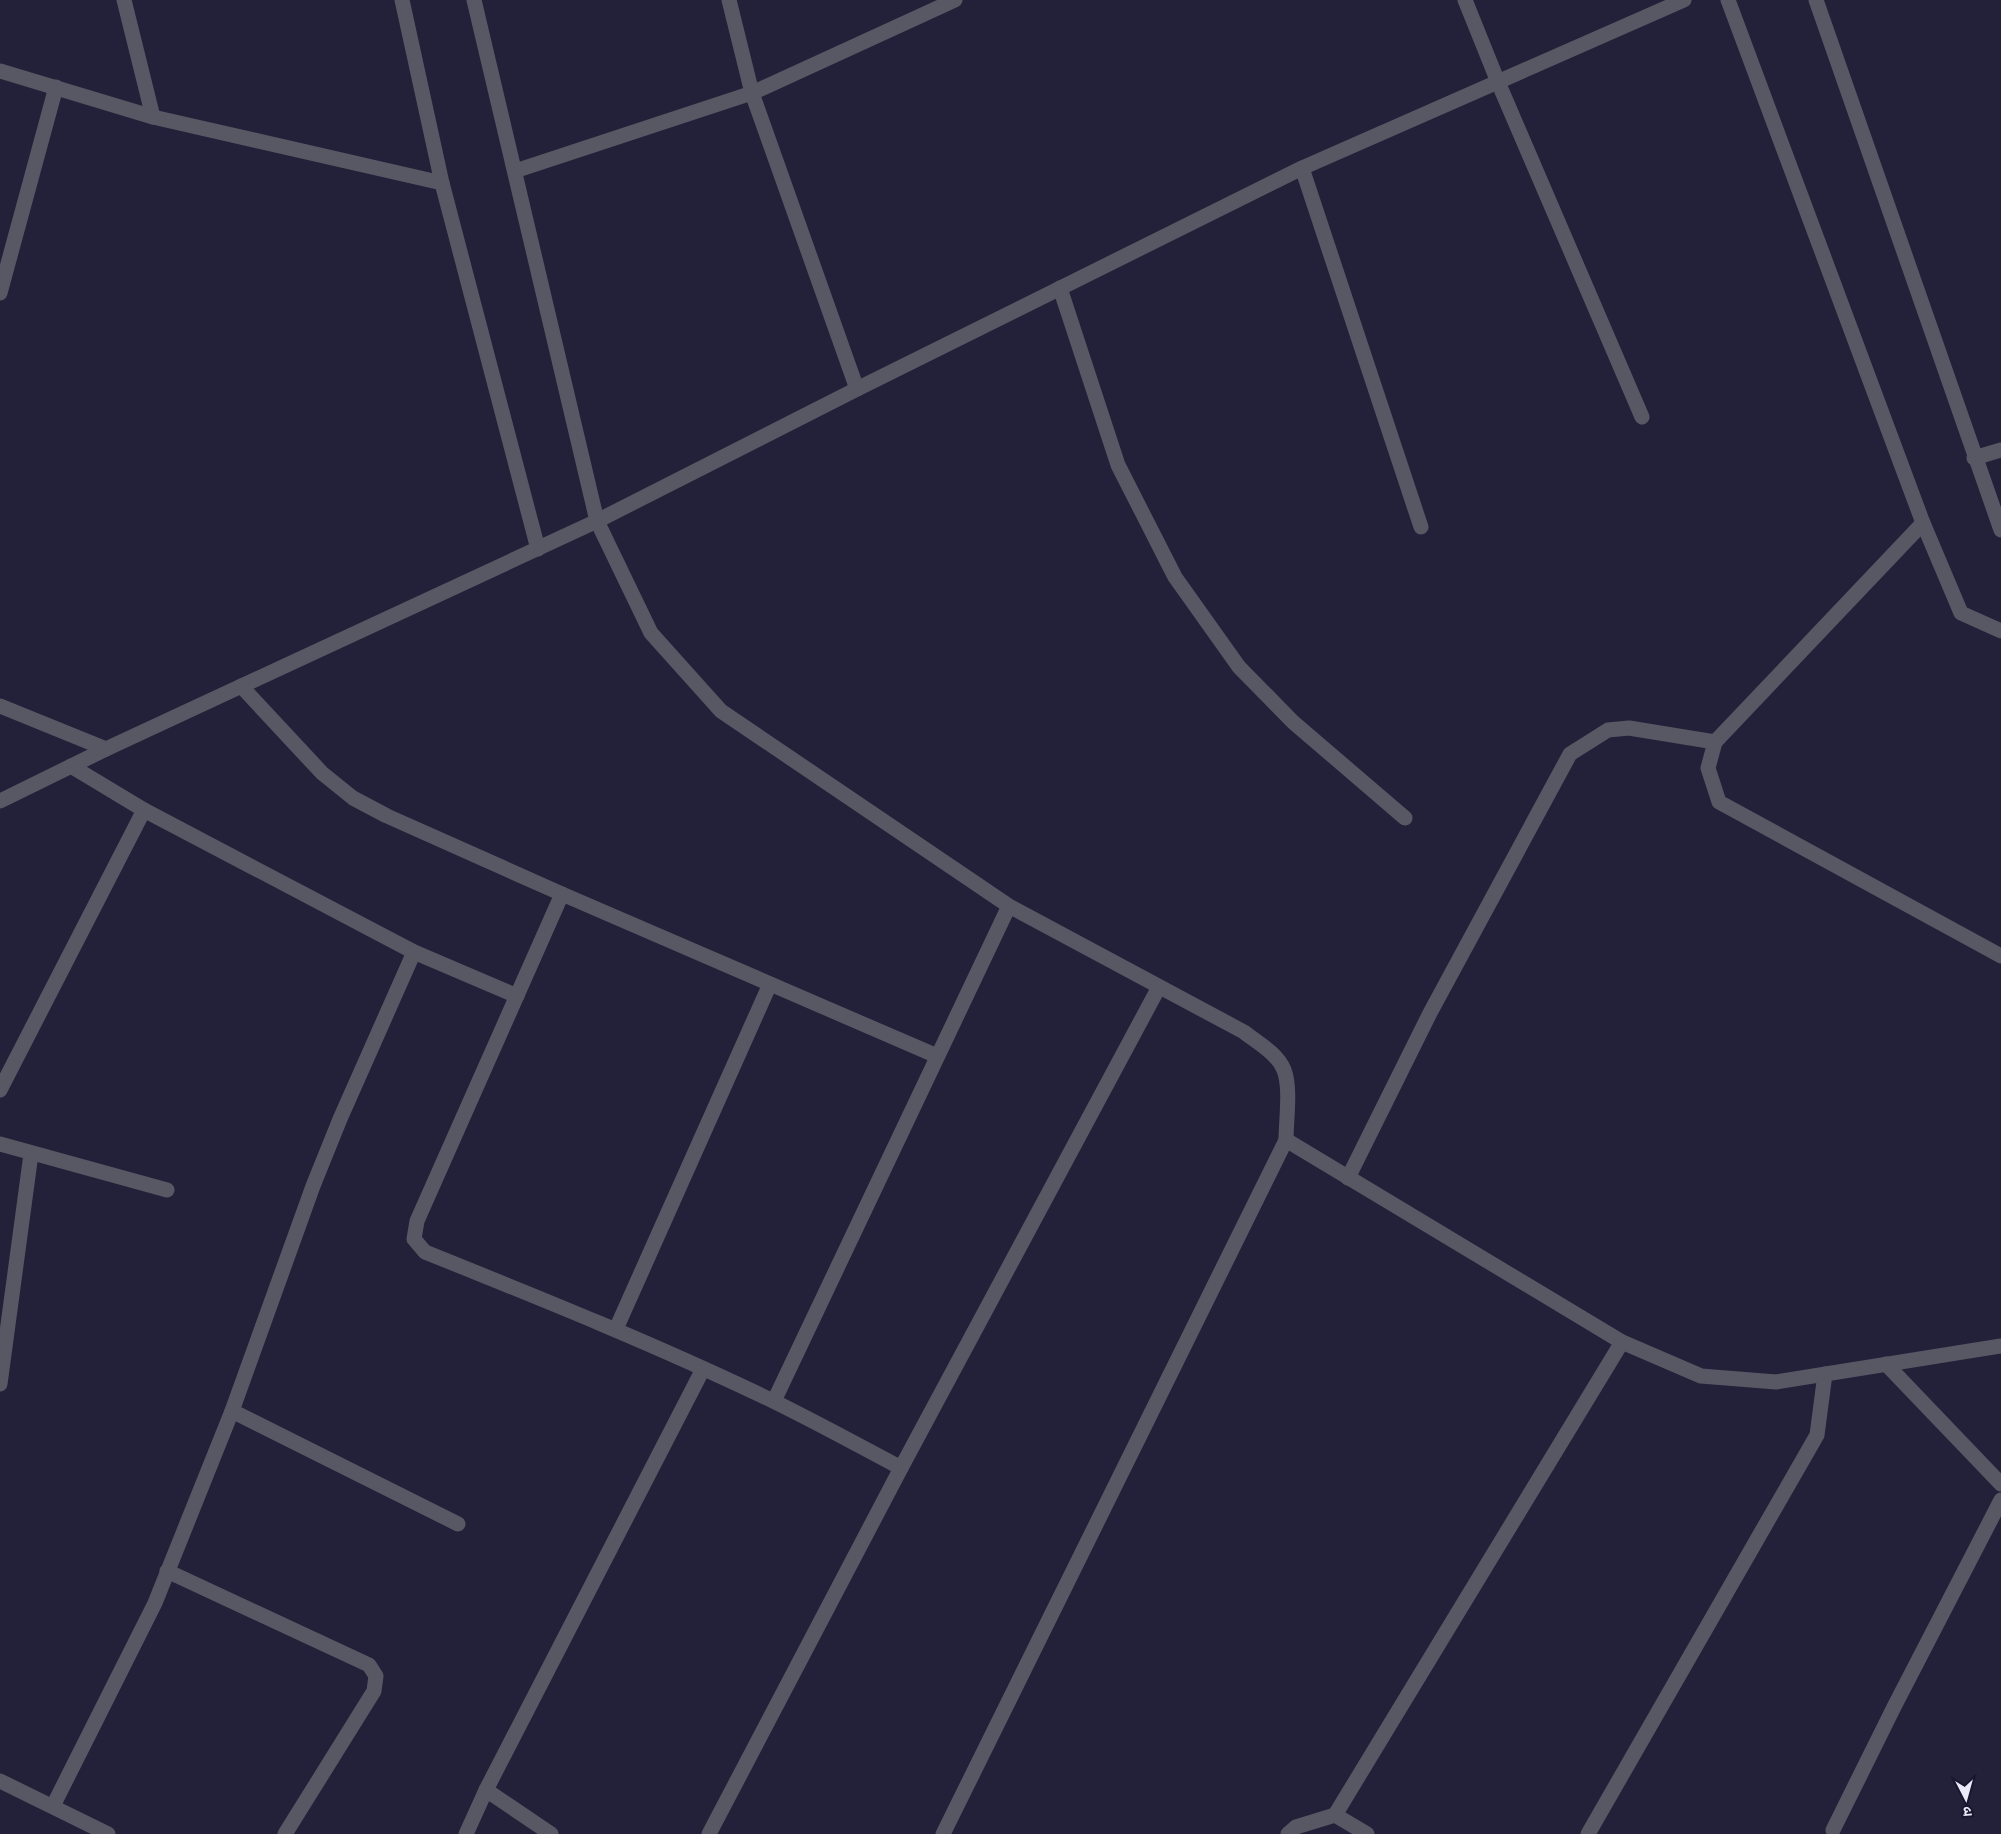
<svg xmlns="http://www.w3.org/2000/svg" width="2001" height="1834" font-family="'Noto Serif','Noto Sans Devanagari',serif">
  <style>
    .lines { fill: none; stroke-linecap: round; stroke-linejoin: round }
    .minor { stroke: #585865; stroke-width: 15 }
  </style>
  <rect width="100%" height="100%" fill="#232139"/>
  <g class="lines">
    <!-- minor -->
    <g class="minor">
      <polyline points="124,0 153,117"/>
      <polyline points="402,0 442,183 538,549"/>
      <path d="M474,0L597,521L651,633L721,711L1009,906L1244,1032C1257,1042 1278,1054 1284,1070C1291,1088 1286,1120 1286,1140"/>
      <polyline points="729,0 752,93 857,389"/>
      <polyline points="1465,0 1498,82 1642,417"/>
      <polyline points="1728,0 1923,523 1961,613 2001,631"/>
      <polyline points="1816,0 2001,530"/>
      <polyline points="0,71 153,117 442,183"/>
      <polyline points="1302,168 1421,527"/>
      <polyline points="515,171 752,93 955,0"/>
      <polyline points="1060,288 1118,465 1175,577 1239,667 1293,722 1405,818"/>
      <polyline points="0,293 56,87"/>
      <polyline points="1974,458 2001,450"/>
      <polyline points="1923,523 1715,742 1708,768 1719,802 2001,956"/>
      <polyline points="241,686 322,773 353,798 387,816 562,894 937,1056"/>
      <polyline points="0,706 106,749"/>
      <polyline points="71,766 144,810 414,952 517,996"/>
      <polyline points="0,801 106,749 597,521 857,389 1302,168 1684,0"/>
      <path d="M562,894L417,1221L414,1239L425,1252C542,1299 659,1346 773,1401C816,1422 858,1445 901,1468"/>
      <polyline points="0,1090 144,810"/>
      <polyline points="0,1144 167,1190"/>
      <polyline points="1348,1178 1430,1013 1570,754 1608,730 1629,728 1715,742"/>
      <polyline points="616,1329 770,984"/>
      <polyline points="1886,1364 2001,1484"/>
      <polyline points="0,1384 31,1154"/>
      <polyline points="774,1401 1009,906"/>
      <polyline points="232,1411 458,1524"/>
      <polyline points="167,1571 369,1665 376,1676 374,1691 285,1834"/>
      <polyline points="0,1781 108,1834"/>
      <polyline points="486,1790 551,1834"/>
      <polyline points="53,1806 155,1603 232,1411 313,1186 340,1119 414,952"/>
      <polyline points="1335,1815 1367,1834"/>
      <polyline points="1833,1830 1894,1707 2001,1500"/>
      <polyline points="466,1834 486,1790 703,1369"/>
      <polyline points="709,1834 901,1468 1159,987"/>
      <polyline points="943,1834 1286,1140 1622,1342 1701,1376 1776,1382 2001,1346"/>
      <polyline points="1288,1834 1296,1827 1335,1815 1622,1342"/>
      <polyline points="1588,1834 1817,1435 1825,1374"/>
    </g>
  </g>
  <!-- north arrow -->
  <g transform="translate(1966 1799) rotate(174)" stroke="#19172f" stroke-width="4" paint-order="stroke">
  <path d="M0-4L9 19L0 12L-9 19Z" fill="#eaeafb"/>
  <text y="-8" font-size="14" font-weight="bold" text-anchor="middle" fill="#eaeafb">उ</text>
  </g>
</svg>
